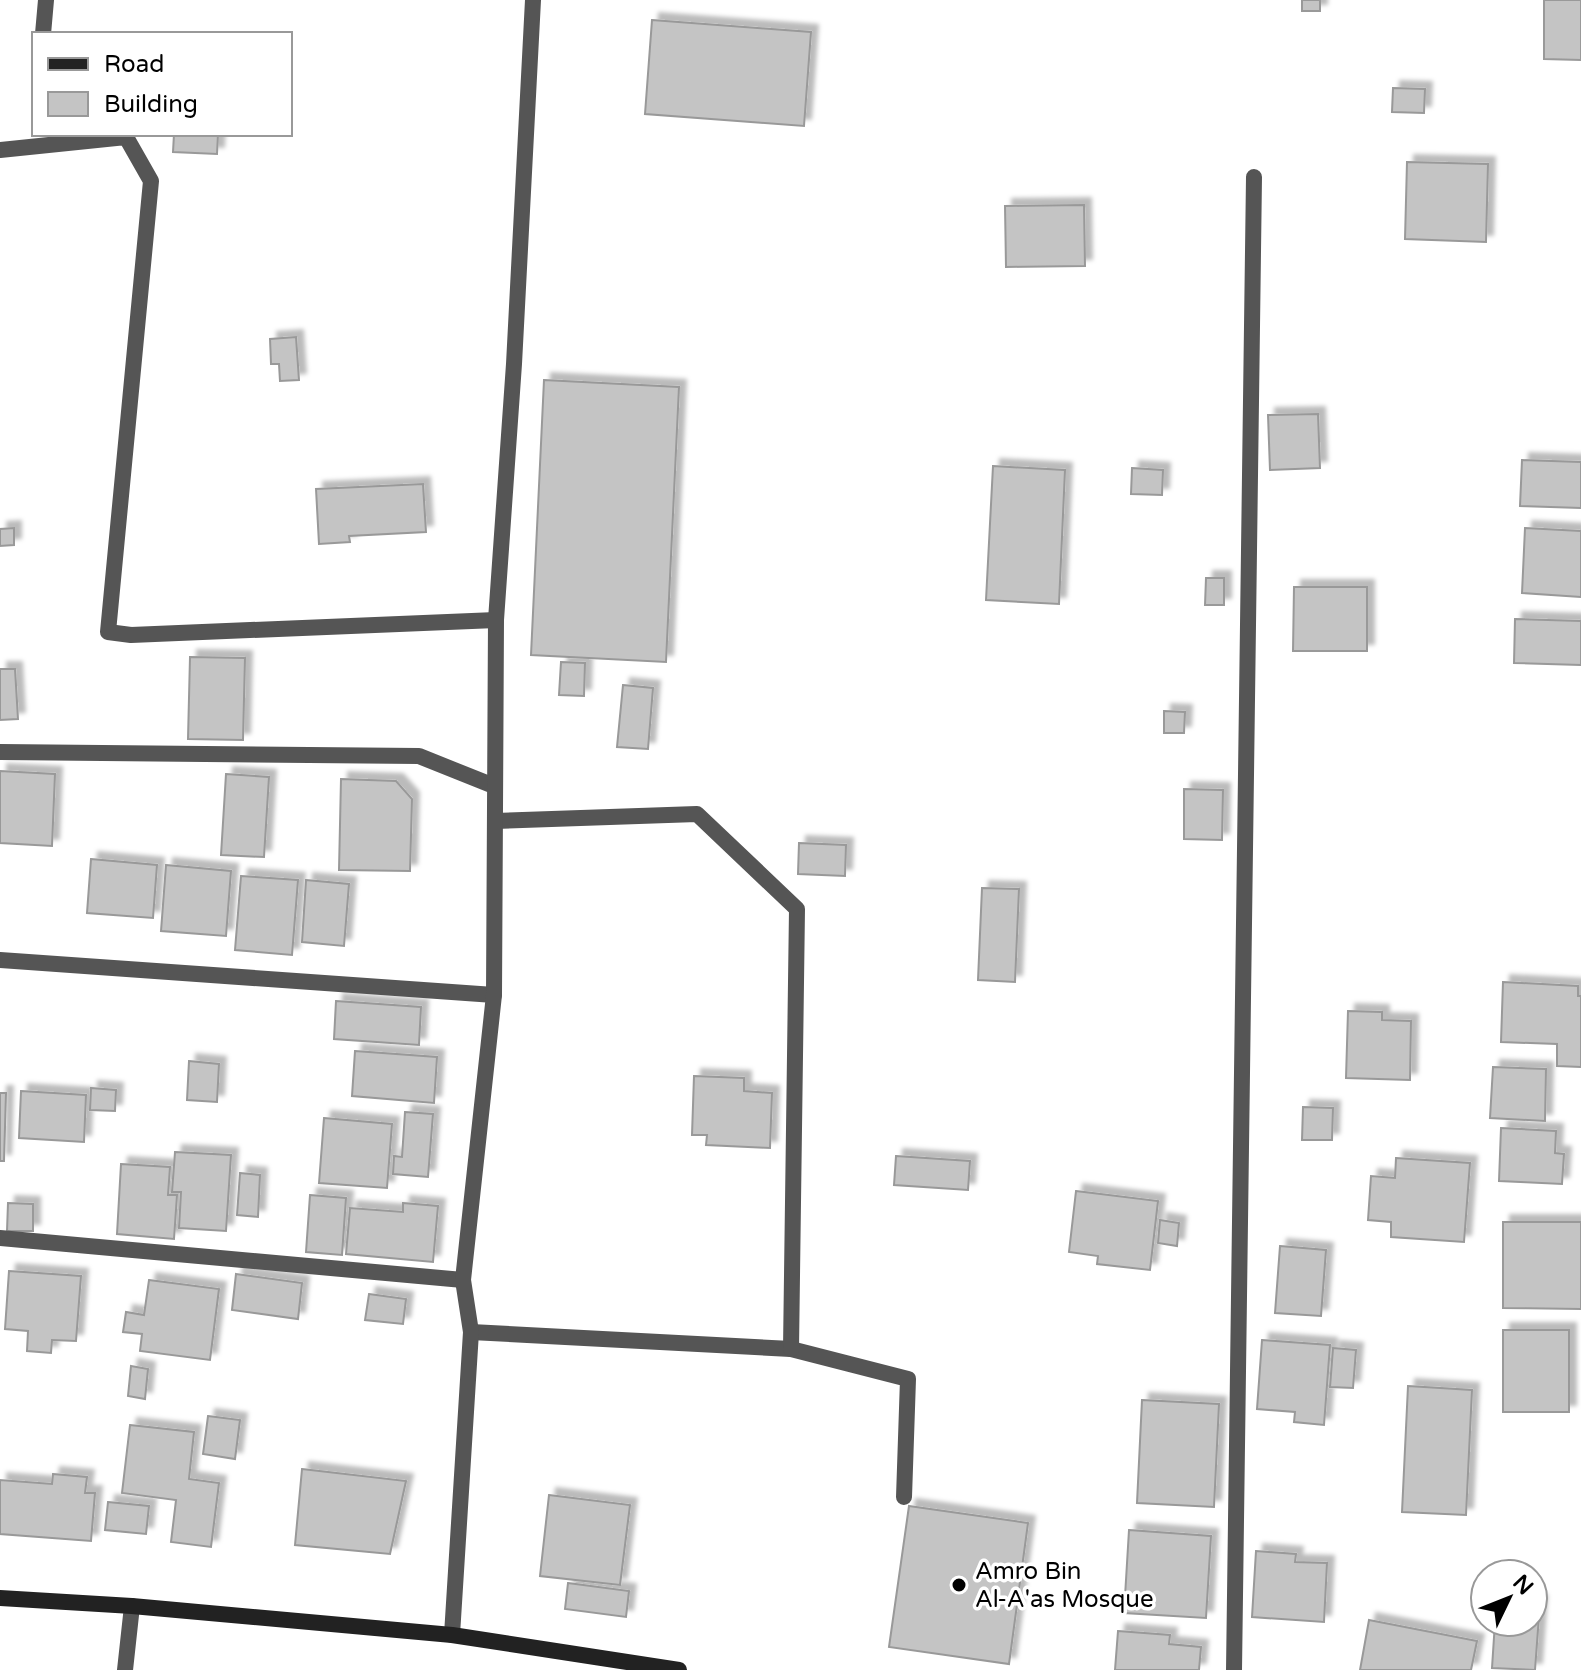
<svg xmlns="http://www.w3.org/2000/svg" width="1581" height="1670" font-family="'Varela Round',sans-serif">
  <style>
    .building { fill: #c4c4c4; stroke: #999; stroke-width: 2; filter: url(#shadow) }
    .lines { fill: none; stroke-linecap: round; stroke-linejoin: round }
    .lane { stroke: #555; stroke-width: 16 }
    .street { stroke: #555; stroke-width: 16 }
    .secondary { stroke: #222; stroke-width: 16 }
    .poi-dot { fill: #000; stroke: #fff; stroke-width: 3 }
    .labels { text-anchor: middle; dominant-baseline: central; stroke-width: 7; stroke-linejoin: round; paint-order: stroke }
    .poi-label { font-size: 24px; fill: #000; stroke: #fff; text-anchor: start }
  </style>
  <defs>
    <filter id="shadow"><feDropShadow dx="7" dy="-7" stdDeviation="2" flood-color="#0004"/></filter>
  </defs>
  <rect width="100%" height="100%" fill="#fff"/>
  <!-- building -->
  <g class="building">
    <rect x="1302" y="0" width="18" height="11"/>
    <polygon points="1544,0 1581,0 1581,60 1544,59"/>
    <polygon points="652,20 811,32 804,126 645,114"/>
    <polygon points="1393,88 1425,89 1424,113 1392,112"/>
    <polygon points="174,134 218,134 217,154 173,152"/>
    <polygon points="1407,162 1488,164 1486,242 1405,239"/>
    <polygon points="1084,205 1085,266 1006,267 1005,206"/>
    <polygon points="296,337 299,380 280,381 279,364 271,364 270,339"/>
    <polygon points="544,380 679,387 666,662 531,655"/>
    <polygon points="1318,414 1320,468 1270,470 1268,415"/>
    <polygon points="1522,460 1581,462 1581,508 1520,506"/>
    <polygon points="993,466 1065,470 1059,604 986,600"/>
    <polygon points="1132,468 1163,470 1162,495 1131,494"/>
    <polygon points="423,484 426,532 349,536 350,542 319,544 316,489"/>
    <polygon points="14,528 14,545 0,546 0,529"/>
    <polygon points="1525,528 1581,531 1581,597 1522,593"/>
    <polygon points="1206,578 1224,578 1224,605 1205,605"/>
    <polygon points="1294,587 1367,587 1367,651 1293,651"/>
    <polygon points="1515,619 1581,621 1581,665 1514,663"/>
    <polygon points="190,657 245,658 243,740 188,739"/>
    <polygon points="561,662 585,663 584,696 559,695"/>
    <polygon points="0,669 15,669 18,719 0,720"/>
    <polygon points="623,685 653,688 648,749 617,747"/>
    <polygon points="1164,711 1185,712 1184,733 1164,733"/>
    <polygon points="0,771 55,774 52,846 0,843"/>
    <polygon points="226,774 269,777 264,857 221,855"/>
    <polygon points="341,779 396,781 412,799 410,871 339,870"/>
    <polygon points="1184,789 1223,790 1222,840 1184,839"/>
    <polygon points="799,843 846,845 845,876 798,874"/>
    <polygon points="91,859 157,865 153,918 87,913"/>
    <polygon points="166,865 231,871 226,936 161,931"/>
    <polygon points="241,876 298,880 292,955 235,950"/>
    <polygon points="306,880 349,884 344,946 302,942"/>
    <polygon points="982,888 1019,889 1015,982 978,980"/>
    <polygon points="1503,982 1578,986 1578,996 1581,996 1581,1067 1557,1066 1557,1044 1501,1042"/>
    <polygon points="336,1001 421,1007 419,1045 334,1039"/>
    <polygon points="1348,1011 1382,1012 1382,1020 1411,1021 1410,1080 1346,1078"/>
    <polygon points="355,1051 437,1057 434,1103 352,1096"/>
    <polygon points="189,1061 219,1064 217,1102 187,1100"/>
    <polygon points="1493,1067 1546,1069 1545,1121 1490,1118"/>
    <polygon points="694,1076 744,1078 744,1091 772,1093 770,1148 706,1145 707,1135 692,1135"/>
    <polygon points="91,1088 116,1090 115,1111 90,1110"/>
    <polygon points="21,1091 86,1095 84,1142 19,1138"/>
    <polygon points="0,1093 6,1093 4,1161 0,1161"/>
    <polygon points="1303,1107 1333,1108 1332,1140 1302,1140"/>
    <polygon points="405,1112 433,1114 428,1177 393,1174 394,1156 402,1157"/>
    <polygon points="324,1118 392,1124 387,1188 319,1183"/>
    <polygon points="1501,1128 1556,1131 1555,1153 1564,1154 1562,1184 1499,1181"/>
    <polygon points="175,1152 231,1155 226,1231 179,1228 181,1192 172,1192"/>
    <polygon points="896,1156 970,1161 968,1190 894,1185"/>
    <polygon points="1396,1158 1470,1163 1464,1242 1391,1237 1391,1222 1368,1220 1371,1176 1395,1178"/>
    <polygon points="121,1164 170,1167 168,1195 177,1195 174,1239 117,1234"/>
    <polygon points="240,1173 260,1175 258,1217 237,1215"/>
    <polygon points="1076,1191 1158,1201 1150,1270 1097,1264 1098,1256 1069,1252"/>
    <polygon points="310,1195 346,1198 342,1255 306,1252"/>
    <polygon points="8,1203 33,1204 33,1231 7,1231"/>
    <polygon points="403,1203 438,1206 433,1262 346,1254 350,1208 403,1212"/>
    <polygon points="1160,1220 1179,1223 1177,1246 1158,1243"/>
    <polygon points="1503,1222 1581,1222 1581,1309 1503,1308"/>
    <polygon points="1280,1246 1326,1250 1321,1316 1275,1313"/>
    <polygon points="9,1271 81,1276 76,1341 52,1340 51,1353 27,1351 28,1331 5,1329"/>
    <polygon points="236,1274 302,1283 298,1319 232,1310"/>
    <polygon points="149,1280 219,1289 210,1360 140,1351 142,1334 123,1332 126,1312 144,1315"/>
    <polygon points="369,1294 406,1299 403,1324 365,1320"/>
    <rect x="1503" y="1330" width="66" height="82"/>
    <polygon points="1262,1340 1330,1345 1324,1425 1294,1422 1295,1412 1257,1409"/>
    <polygon points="1333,1348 1356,1350 1353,1388 1330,1387"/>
    <polygon points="131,1366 148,1369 145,1399 128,1396"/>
    <polygon points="1408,1386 1472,1390 1466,1515 1402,1512"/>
    <polygon points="1142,1400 1219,1404 1214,1507 1137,1503"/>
    <polygon points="208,1416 240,1420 235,1459 203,1454"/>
    <polygon points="130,1425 194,1432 189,1479 219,1483 211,1547 171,1542 176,1500 122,1493"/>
    <polygon points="302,1469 406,1481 390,1554 295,1545"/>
    <polygon points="53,1474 87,1477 85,1493 95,1493 91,1541 0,1534 0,1480 52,1484"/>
    <polygon points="549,1495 630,1505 620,1585 540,1576"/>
    <polygon points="108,1502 149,1506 146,1534 105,1530"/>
    <polygon points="909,1506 1028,1523 1009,1664 889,1647"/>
    <polygon points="1129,1530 1211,1536 1206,1618 1124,1613"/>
    <polygon points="1256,1551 1296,1554 1295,1562 1327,1563 1324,1622 1252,1617"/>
    <polygon points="568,1583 629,1591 626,1617 565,1609"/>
    <polygon points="1533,1602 1540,1602 1535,1670 1492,1668 1495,1622 1533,1622"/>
    <polygon points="1369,1620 1477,1641 1471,1670 1360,1670"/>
    <polygon points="1118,1631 1170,1635 1169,1644 1201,1647 1199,1670 1115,1670"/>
  </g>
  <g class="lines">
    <!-- lane -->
    <g class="lane">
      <polyline points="43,34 46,0"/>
      <polyline points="0,150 126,137 151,181 108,632 131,635 496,620"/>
      <polyline points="0,752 419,756 494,786"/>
      <polyline points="0,960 494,995"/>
      <polyline points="471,1332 791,1349 908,1379 904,1497"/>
      <polyline points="125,1670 132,1606"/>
      <polyline points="1234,1670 1254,177"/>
    </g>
    <!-- street -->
    <g class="street">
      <polyline points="495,821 697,814 797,909 791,1349"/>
      <polyline points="0,1238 463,1280"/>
      <polyline points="452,1635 471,1332 463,1280 494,995 496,620 514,364 533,0"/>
    </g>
    <!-- secondary -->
    <polyline class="secondary" points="0,1598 132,1606 452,1635 679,1670"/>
  </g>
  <!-- markers -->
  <circle class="poi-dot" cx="959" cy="1585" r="8"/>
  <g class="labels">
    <!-- poi labels -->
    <g class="poi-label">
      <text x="975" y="1571">Amro Bin<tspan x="975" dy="28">Al-A'as Mosque</tspan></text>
    </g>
  </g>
  <!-- legend -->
  <rect x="32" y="32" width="260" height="104" fill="#ffffff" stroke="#999999" stroke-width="2"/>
  <rect x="48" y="58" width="40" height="12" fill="#222222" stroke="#999999" stroke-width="2"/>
  <text x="104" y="72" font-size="24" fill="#000000">Road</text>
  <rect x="48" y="92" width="40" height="24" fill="#c4c4c4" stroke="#999999" stroke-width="2"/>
  <text x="104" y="112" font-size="24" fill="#000000">Building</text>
  <!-- north arrow -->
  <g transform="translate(1509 1598) rotate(47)"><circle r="38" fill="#ffffff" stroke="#999999" stroke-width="2"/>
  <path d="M0-6L14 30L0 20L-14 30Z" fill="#000000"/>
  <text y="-12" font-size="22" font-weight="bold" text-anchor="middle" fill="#000000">N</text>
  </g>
</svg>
